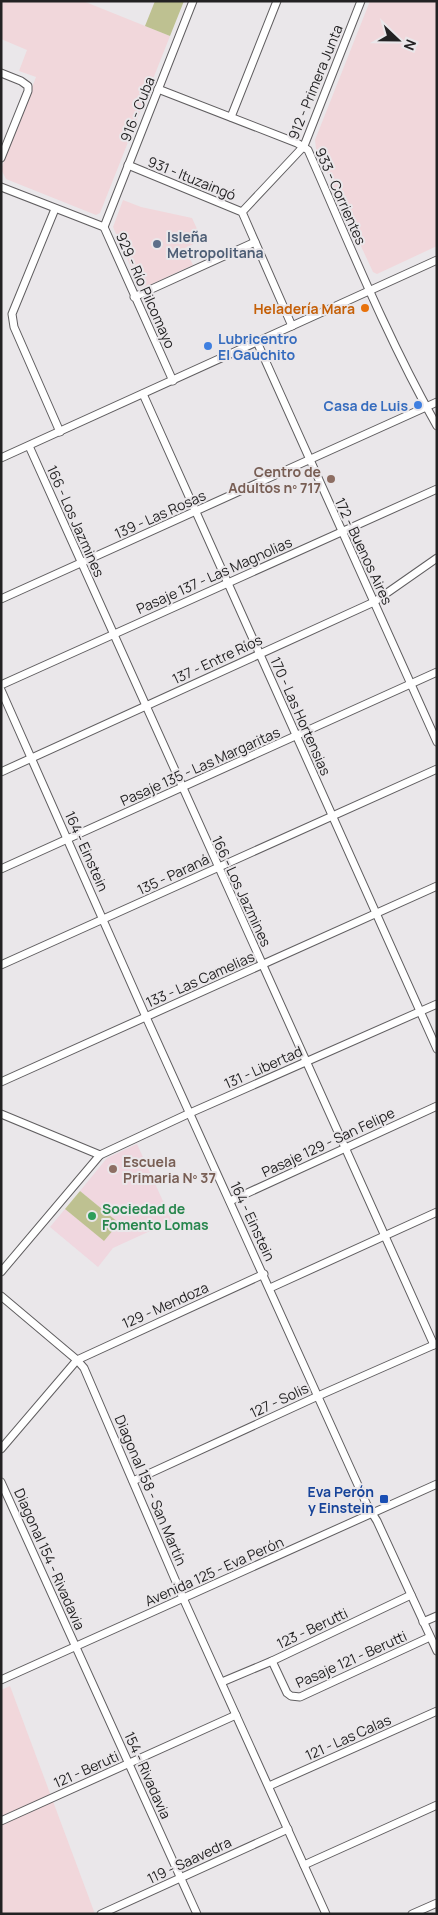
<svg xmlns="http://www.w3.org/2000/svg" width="438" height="1915" font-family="Manrope,sans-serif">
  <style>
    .industrial { fill: #f1d7db }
    .education { fill: #f0d7df }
    .green { fill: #bec191 }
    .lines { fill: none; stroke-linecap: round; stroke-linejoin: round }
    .minor-casing { stroke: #605e60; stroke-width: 9 }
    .minor { stroke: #fff; stroke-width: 7 }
    .service-dot { fill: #5c6f8a; stroke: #eae7ea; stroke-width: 2 }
    .food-dot { fill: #e8710a; stroke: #eae7ea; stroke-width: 2 }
    .shop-dot { fill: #3f7fe0; stroke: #eae7ea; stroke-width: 2 }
    .education-dot { fill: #8d6e63; stroke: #eae7ea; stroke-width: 2 }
    .leisure-dot { fill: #2e9e5b; stroke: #eae7ea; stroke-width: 2 }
    .transit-dot { fill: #1a4fb4; stroke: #eae7ea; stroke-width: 2 }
    .labels { text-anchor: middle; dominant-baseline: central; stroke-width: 4; stroke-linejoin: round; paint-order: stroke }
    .street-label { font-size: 14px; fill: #232223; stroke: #eae7ea }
    .service-label { font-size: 14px; font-weight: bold; fill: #4e5e75; stroke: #eae7ea; text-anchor: start }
    .food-label { font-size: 14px; font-weight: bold; fill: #c56008; stroke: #eae7ea; text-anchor: end }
    .shop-label { font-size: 14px; font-weight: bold; fill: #366cbe; stroke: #eae7ea; text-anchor: start }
    .education-label { font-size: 14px; font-weight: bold; fill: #785e54; stroke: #eae7ea; text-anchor: end }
    .leisure-label { font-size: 14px; font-weight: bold; fill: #27864d; stroke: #eae7ea; text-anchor: start }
    .transit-label { font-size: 14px; font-weight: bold; fill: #164399; stroke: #eae7ea; text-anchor: end }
  </style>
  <rect width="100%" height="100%" fill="#eae7ea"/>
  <!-- industrial -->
  <g class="industrial">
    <polygon points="1,1 83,1 170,36 100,213 96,215 6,179 1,169 36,77 19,71 27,50 1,39"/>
    <polygon points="370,1 437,2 437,246 377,274 373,272 316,149 315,140"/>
    <polygon points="123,200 141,207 192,218 202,240 185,248 193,265 141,289 113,227"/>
    <polygon points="10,1686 95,1914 1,1914 1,1690"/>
  </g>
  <!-- education -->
  <polygon class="education" points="137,1144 172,1221 113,1248 98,1267 50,1227 65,1209 104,1240 119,1223 80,1191 107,1158"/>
  <!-- green -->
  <g class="green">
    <polygon points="155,1 184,1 170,36 145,26"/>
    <polygon points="80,1191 119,1223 104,1241 65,1209"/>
  </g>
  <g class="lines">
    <defs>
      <g id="minor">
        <polyline points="1,73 21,81 28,86 28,91 1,158"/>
        <path d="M158,89L297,143L308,150C349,243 387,338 437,426"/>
        <polyline points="231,117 277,1"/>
        <polyline points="128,165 242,212 292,326"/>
        <polyline points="1,187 104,227 173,381"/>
        <polyline points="55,209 12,314 14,327 60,432"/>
        <polyline points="242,212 304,146 361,1"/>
        <polyline points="104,227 193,1"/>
        <polyline points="134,297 255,242"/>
        <polyline points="257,342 437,742"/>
        <polyline points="143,394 437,1049"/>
        <path d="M29,446C163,746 297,1046 434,1345"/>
        <polyline points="1,458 437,260"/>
        <polyline points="1,599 437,402"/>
        <polyline points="1,685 437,489"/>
        <polyline points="1,690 146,1017 367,1505 377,1521 437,1651"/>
        <polyline points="1,772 374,602 437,558"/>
        <polyline points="1,869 437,672"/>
        <polyline points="1,965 437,769"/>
        <polyline points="1,1082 437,886"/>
        <polyline points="1,1114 100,1155"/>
        <polyline points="230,1201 437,1106"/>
        <polyline points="1,1272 100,1155 190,1113 437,1004"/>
        <polyline points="270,1288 437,1212"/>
        <polyline points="1,1296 77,1360 84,1368 183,1598 326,1914"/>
        <polyline points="1,1449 77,1360 264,1274"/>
        <polyline points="133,1481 318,1396 436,1344"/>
        <polyline points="1,1482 197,1914"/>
        <polyline points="423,1622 437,1616"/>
        <polyline points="272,1661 287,1693 291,1696 300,1697 430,1637"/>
        <polyline points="1,1680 437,1484"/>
        <polyline points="222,1682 272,1661 411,1595"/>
        <polyline points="269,1786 437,1711"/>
        <polyline points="1,1821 236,1715"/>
        <polyline points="304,1865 437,1805"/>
        <polyline points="101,1914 288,1829"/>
        <polyline points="412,1914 437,1903"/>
      </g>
    </defs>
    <!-- minor casing -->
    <use href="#minor" class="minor-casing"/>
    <!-- minor -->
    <use href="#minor" class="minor"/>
  </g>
  <!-- markers -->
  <circle class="service-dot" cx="157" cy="244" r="5"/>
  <circle class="food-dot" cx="365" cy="308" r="5"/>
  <g class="shop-dot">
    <circle cx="208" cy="346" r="5"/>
    <circle cx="418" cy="405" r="5"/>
  </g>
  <g class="education-dot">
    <circle cx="331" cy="479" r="5"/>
    <circle cx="113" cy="1169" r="5"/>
  </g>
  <circle class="leisure-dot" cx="92" cy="1216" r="5"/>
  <rect class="transit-dot" x="379" y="1494" width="10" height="10" rx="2.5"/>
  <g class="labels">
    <!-- street labels -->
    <g class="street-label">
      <text transform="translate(315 82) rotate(-68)">912 - Primera Junta</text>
      <text transform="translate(137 109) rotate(-68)">916 - Cuba</text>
      <text transform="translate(192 178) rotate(22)">931 - Ituzaingó</text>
      <text transform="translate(341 196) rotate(66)">933 - Corrientes</text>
      <text transform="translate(146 290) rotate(66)">929 - Río Pilcomayo</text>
      <text transform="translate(160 514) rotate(-24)">139 - Las Rosas</text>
      <text transform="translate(76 521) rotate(66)">166 - Los Jazmines</text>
      <text transform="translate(364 551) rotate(65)">172 - Buenos Aires</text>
      <text transform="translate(214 575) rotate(-24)">Pasaje 137 - Las Magnolias</text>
      <text transform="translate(217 659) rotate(-25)">137 - Entre Ríos</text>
      <text transform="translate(301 716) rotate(66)">170 - Las Hortensias</text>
      <text transform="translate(200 766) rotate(-24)">Pasaje 135 - Las Margaritas</text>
      <text transform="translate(87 851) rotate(66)">164 - Einstein</text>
      <text transform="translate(173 874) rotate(-25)">135 - Paraná</text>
      <text transform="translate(242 891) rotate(65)">166 - Los Jazmines</text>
      <text transform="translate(200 979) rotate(-24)">133 - Las Camelias</text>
      <text transform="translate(263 1067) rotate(-24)">131 - Libertad</text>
      <text transform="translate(328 1142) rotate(-25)">Pasaje 129 - San Felipe</text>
      <text transform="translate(253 1221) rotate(65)">164 - Einstein</text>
      <text transform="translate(165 1305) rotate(-24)">129 - Mendoza</text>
      <text transform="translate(279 1400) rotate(-25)">127 - Solis</text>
      <text transform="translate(151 1490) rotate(67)">Diagonal 158 - San Martín</text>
      <text transform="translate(50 1559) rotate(66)">Diagonal 154 - Rivadavia</text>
      <text transform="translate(214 1571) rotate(-24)">Avenida 125 - Eva Perón</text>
      <text transform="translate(312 1628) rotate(-25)">123 - Berutti</text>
      <text transform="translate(351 1659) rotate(-24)">Pasaje 121 - Berutti</text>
      <text transform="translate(348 1737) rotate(-24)">121 - Las Calas</text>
      <text transform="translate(86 1769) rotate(-24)">121 - Beruti</text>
      <text transform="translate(148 1775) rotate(66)">154 - Rivadavia</text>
      <text transform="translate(189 1860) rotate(-25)">119 - Saavedra</text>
    </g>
    <!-- service labels -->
    <g class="service-label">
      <text x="167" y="236">Isleña<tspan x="167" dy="16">Metropolitana</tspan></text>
    </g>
    <!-- food labels -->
    <g class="food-label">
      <text x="355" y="308">Heladería Mara</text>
    </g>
    <!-- shop labels -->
    <g class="shop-label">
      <text x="218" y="338">Lubricentro<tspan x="218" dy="16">El Gauchito</tspan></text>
      <text x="408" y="405" text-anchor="end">Casa de Luis</text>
    </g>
    <!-- education labels -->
    <g class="education-label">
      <text x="321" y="471">Centro de<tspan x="321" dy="16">Adultos nº 717</tspan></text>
      <text x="123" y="1161" text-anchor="start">Escuela<tspan x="123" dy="16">Primaria Nº 37</tspan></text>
    </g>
    <!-- leisure labels -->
    <g class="leisure-label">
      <text x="102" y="1208">Sociedad de<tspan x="102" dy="16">Fomento Lomas</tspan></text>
    </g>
    <!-- transit labels -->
    <g class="transit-label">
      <text x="374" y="1491">Eva Perón<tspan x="374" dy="16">y Einstein</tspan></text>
    </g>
  </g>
  <!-- border -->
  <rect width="438" height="1915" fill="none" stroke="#232223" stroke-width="5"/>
  <!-- north arrow -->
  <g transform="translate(398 40) rotate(112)" stroke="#eae7ea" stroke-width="4" paint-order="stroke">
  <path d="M0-4L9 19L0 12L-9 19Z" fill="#232223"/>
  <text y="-8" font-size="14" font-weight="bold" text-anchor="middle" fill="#232223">N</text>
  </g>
</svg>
